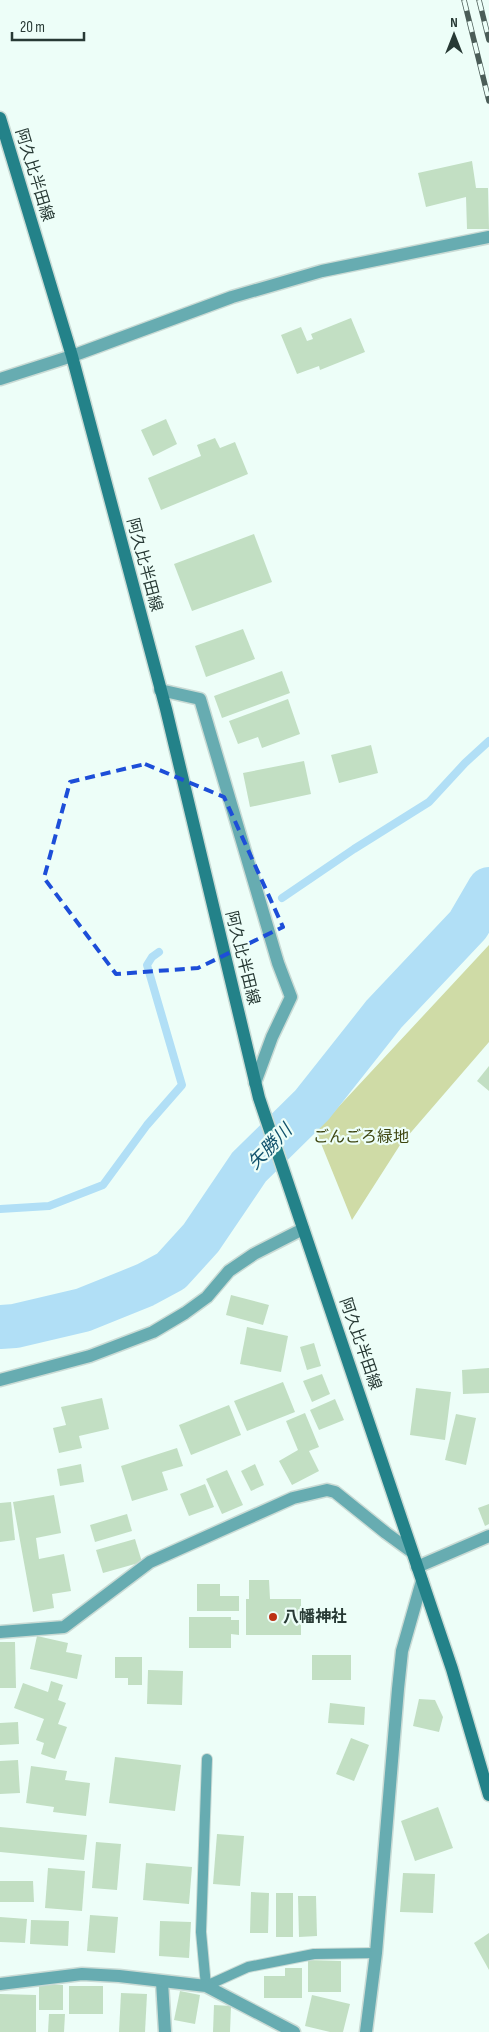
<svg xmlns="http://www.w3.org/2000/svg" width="489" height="2032" font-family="'Sofia Sans Condensed','Noto Sans JP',sans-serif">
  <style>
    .green { fill: #cfdba6 }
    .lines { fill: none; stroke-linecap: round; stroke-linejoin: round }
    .stream { stroke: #b1dff6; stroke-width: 8 }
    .river { stroke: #b1dff6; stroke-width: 44 }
    .building { fill: #c2dfc3 }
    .service-casing { stroke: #cadbd5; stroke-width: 12 }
    .minor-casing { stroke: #cadbd5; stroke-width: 15 }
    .tertiary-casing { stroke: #cadbd5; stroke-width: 15 }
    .secondary-casing { stroke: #cadbd5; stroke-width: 15 }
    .service { stroke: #67acb1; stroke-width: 10 }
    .minor { stroke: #67acb1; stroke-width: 12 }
    .tertiary { stroke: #67acb1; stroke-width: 12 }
    .secondary { stroke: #238289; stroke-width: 12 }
    .rail-casing { stroke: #4b5d58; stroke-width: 5.5 }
    .rail { stroke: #edfef8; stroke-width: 4; stroke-dasharray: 11; stroke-linecap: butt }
    .marked { fill: none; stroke: #1d4ed8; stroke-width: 4; stroke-dasharray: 10 6; stroke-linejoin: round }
    .poi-dot { fill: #bc3113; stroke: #edfef8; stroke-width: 2 }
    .labels { text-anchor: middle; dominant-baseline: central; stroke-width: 4.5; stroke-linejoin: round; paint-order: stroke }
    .street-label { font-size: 16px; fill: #283a35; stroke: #edfef8 }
    .park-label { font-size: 16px; fill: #3d450f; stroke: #edfef8 }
    .poi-label { font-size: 16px; font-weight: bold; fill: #283a35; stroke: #edfef8; text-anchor: start }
    .water-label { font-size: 18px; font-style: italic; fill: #11526c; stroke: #edfef8 }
  </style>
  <rect width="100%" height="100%" fill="#edfef8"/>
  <!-- green -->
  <polygon class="green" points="489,945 489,1042 400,1145 352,1220 316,1131"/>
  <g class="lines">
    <!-- stream -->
    <g class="stream">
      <polyline points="282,898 354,849 429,802 465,763 489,741"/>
      <polyline points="0,1209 49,1206 103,1185 147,1125 182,1085 147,965 152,957 159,952"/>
    </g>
    <!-- river -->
    <polyline class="river" points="0,1327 15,1326 83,1310 145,1285 171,1271 201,1238 249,1167 312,1105 384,1014 468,925 489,889"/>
  </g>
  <!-- building -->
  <g class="building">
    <polygon points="472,161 476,188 488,188 489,229 467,229 466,197 426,207 418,173"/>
    <polygon points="351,318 365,352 320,370 319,366 297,374 281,335 301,327 307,341 313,339 311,334"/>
    <polygon points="166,419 177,444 153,456 141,430"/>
    <polygon points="215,438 220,448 235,442 248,474 161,510 148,478 201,456 197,445"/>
    <polygon points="254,534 272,582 192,611 174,564"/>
    <polygon points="243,629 255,659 206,677 195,646"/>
    <polygon points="282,671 290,693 222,718 214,696"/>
    <polygon points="288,699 300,734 262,748 258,737 238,744 229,721"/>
    <polygon points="371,745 378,773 339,783 331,755"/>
    <polygon points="304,761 311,794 250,807 243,773"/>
    <polygon points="489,1066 489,1091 477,1081"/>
    <polygon points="231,1295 269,1305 263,1325 226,1315"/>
    <polygon points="247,1327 288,1336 281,1372 240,1364"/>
    <polygon points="314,1343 321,1366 307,1370 300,1347"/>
    <polygon points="489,1368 489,1393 463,1394 462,1370"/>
    <polygon points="322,1374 330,1394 312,1402 303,1381"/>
    <polygon points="283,1382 295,1412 247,1431 234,1401"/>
    <polygon points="416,1388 451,1392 445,1440 410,1435"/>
    <polygon points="102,1398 109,1429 79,1436 82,1448 59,1453 53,1428 66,1425 61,1407"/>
    <polygon points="335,1399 344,1420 319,1430 310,1410"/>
    <polygon points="229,1405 241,1435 191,1455 179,1425"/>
    <polygon points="305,1413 319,1447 309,1451 319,1471 292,1485 279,1461 298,1450 286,1421"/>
    <polygon points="456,1414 476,1418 466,1465 445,1460"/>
    <polygon points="177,1448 183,1466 162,1472 168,1490 132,1501 121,1466"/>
    <polygon points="81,1464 84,1482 60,1486 57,1469"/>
    <polygon points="255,1464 264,1485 251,1491 241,1471"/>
    <polygon points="227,1470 243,1505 222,1514 206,1479"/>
    <polygon points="205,1484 214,1507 189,1516 180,1494"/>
    <polygon points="54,1495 61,1533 36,1538 39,1559 64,1554 71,1591 52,1594 54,1608 33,1612 13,1502"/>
    <polygon points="11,1502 15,1540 0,1542 0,1503"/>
    <polygon points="489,1504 489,1524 485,1526 478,1508"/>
    <polygon points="127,1514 132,1531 95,1542 90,1525"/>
    <polygon points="135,1539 142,1562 103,1573 96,1550"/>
    <polygon points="249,1580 269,1580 270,1599 301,1599 301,1635 246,1635 246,1599 249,1599"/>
    <polygon points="197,1584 220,1584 220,1596 239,1596 239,1611 197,1611"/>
    <polygon points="189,1617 231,1617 231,1620 239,1620 239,1635 231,1634 231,1648 189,1648"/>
    <polygon points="37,1636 68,1643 66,1652 82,1655 77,1679 30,1669"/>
    <polygon points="0,1642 15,1642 16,1688 0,1688"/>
    <rect x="312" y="1655" width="39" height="25"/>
    <polygon points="115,1657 142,1657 142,1685 128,1685 128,1678 115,1678"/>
    <polygon points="148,1670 183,1671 182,1705 147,1704"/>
    <polygon points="51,1681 63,1685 58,1700 66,1703 58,1724 67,1727 55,1759 41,1754 44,1743 36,1740 44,1719 14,1708 23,1683 48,1692"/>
    <polygon points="419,1699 435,1700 443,1717 439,1732 413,1726"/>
    <polygon points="330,1703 365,1707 364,1725 328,1723"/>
    <polygon points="18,1722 19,1744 0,1745 0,1723"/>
    <polygon points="351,1738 369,1745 354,1781 336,1774"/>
    <polygon points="115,1757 181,1765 175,1811 109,1803"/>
    <polygon points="18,1760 20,1793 0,1794 0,1761"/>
    <polygon points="31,1766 67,1771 65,1780 90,1783 86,1816 53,1812 54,1807 26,1803"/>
    <polygon points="438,1807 453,1848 415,1861 401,1821"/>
    <polygon points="0,1827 87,1835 84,1860 0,1852"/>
    <polygon points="217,1834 244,1836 240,1886 213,1884"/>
    <polygon points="96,1842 121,1844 117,1890 92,1888"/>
    <polygon points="146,1863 192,1867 189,1904 143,1900"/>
    <polygon points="48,1868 85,1871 82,1911 45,1908"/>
    <polygon points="403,1873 435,1874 433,1913 400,1912"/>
    <polygon points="0,1881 33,1881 34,1902 0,1902"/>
    <polygon points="251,1892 269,1893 268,1933 250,1933"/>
    <rect x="276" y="1893" width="17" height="44"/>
    <polygon points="298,1896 316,1896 317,1936 299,1937"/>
    <polygon points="90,1915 118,1917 115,1953 87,1951"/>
    <polygon points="0,1917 27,1919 25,1943 0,1942"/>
    <polygon points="31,1920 69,1921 68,1946 30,1944"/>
    <polygon points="160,1921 191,1922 189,1958 159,1956"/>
    <polygon points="489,1933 489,1970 474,1943"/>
    <polygon points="308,1960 341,1961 341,1992 308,1992"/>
    <polygon points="285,1968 302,1968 302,1998 264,1998 264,1976 285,1976"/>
    <polygon points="39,1984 63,1985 63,2010 39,2010"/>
    <rect x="69" y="1986" width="34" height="28"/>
    <polygon points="180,1991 200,1995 195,2024 174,2020"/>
    <polygon points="121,1993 147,1994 145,2032 119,2032"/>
    <polygon points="0,1994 36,1995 36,2032 0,2032"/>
    <polygon points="312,1995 350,2004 343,2032 330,2032 305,2026"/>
    <polygon points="214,2005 231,2006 230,2032 213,2032"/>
    <polygon points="49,2014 65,2014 64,2032 48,2032"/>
  </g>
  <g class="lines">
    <defs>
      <polyline id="service" points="207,1759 201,1932 206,1986 248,1967 314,1954 376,1953"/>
      <g id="minor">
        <polyline points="72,356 232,297 322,271 489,237"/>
        <polyline points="160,690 200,699 278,963 291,997 272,1037 255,1083"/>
        <polyline points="0,1380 90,1356 153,1332 185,1313 207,1297 229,1271 254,1254 303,1229"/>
        <polyline points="417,1567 489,1536"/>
        <polyline points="0,1632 64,1627 150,1562 293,1498 327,1490 335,1492 386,1533 412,1552"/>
        <polyline points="162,1982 165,2032"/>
        <polyline points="0,1984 82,1974 119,1976 206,1986 294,2032"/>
        <polyline points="366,2032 376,1953 398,1689 402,1651 422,1581"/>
      </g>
      <polyline id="tertiary" points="0,379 72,356"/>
      <polyline id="secondary" points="0,118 72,356 166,709 259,1098 452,1669 489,1795"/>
    </defs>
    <!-- service casing -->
    <use href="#service" class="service-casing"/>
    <!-- minor casing -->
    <use href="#minor" class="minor-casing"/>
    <!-- tertiary casing -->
    <use href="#tertiary" class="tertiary-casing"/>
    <!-- secondary casing -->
    <use href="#secondary" class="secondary-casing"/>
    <!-- service -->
    <use href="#service" class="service"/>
    <!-- minor -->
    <use href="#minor" class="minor"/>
    <!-- tertiary -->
    <use href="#tertiary" class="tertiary"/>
    <!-- secondary -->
    <use href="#secondary" class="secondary"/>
    <defs>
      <g id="rail">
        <polyline points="464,0 489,101"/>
        <polyline points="479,0 489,40"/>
      </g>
    </defs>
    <!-- rail casing -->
    <use href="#rail" class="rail-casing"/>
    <!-- rail -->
    <use href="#rail" class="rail"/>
  </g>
  <!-- marked area -->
  <path class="marked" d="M145,764L224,797L283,927L198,968L116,974L44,878L70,782Z"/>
  <!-- markers -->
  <circle class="poi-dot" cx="273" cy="1617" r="5"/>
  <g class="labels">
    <!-- street labels -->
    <g class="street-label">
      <text transform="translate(34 175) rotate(73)">阿久比半田線</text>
      <text transform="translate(144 565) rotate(75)">阿久比半田線</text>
      <text transform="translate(242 958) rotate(76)">阿久比半田線</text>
      <text transform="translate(360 1344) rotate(71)">阿久比半田線</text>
    </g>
    <!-- park labels -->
    <g class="park-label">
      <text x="361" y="1137">ごんごろ緑地</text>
    </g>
    <!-- poi labels -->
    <g class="poi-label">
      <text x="283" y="1617">八幡神社</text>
    </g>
    <!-- water labels -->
    <g class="water-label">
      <text transform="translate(270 1147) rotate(-46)">矢勝川</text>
    </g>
  </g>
  <!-- north arrow -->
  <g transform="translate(454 35)" stroke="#edfef8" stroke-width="4" paint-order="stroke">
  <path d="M0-4L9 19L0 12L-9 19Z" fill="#283a35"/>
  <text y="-8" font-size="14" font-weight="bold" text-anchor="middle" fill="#283a35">N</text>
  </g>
  <!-- scale -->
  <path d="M12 32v8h72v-8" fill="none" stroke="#283a35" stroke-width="2.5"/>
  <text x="20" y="32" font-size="15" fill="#283a35" stroke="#edfef8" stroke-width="4" paint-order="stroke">20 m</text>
</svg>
